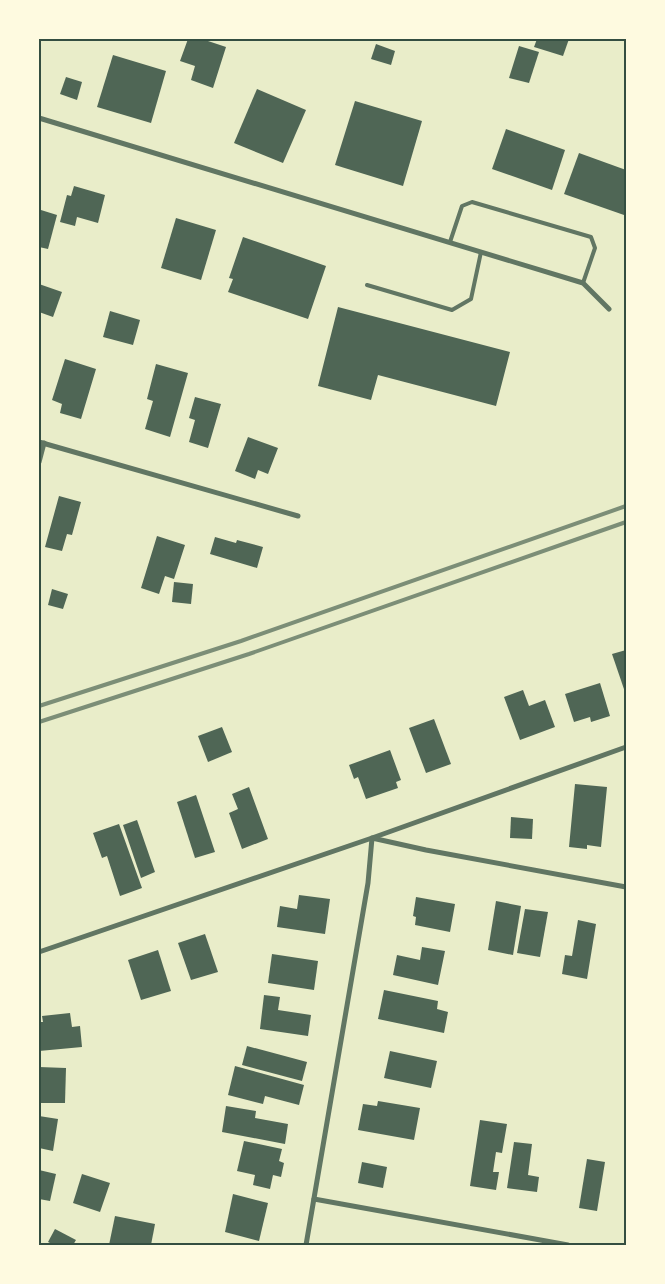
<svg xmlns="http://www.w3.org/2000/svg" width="665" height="1284" font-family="'Roboto Condensed',sans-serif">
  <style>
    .building { fill: #4f6655 }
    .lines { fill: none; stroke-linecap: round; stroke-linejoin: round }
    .service { stroke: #617663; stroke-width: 4 }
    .minor { stroke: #617663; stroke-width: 5 }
    .rail { stroke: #7c8e77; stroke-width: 4 }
    .neatline { fill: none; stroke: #344e41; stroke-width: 2 }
  </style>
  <rect width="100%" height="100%" fill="#e9edc9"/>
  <!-- building -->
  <g class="building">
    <polygon points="188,39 202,39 226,47 213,88 191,80 195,66 180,61"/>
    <polygon points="537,39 569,39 563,56 534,47"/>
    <polygon points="376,44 395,51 391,65 371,59"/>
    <polygon points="519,46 539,52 529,83 509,78"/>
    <polygon points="113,55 166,71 151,123 97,107"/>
    <polygon points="66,77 82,82 77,100 60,94"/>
    <polygon points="257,89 306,110 283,163 234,143"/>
    <polygon points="355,101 422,121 403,186 335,165"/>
    <polygon points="506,129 565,150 552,190 492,169"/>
    <polygon points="579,153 626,170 626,208 624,215 564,194"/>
    <polygon points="74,186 105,195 98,223 77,217 75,226 60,222 67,195 71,196"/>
    <polygon points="41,210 57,215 48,249 39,247 39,218"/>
    <polygon points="176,218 216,230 201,280 161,268"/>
    <polygon points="243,237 326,266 308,319 228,292 233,279 229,278"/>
    <polygon points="39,284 62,292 53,317 39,312"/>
    <polygon points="338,307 510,352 496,406 378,375 371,400 318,386"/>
    <polygon points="110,311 140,320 133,345 103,337"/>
    <polygon points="65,359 96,369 81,419 60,413 62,404 52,400"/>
    <polygon points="156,364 188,373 170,437 145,429 153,401 147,399"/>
    <polygon points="195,397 221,404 208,448 189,442 195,420 189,418"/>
    <polygon points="248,437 278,448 268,474 258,470 255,479 235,471"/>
    <polygon points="59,496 81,502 72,535 67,534 62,551 45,547"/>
    <polygon points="157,536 185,545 174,579 165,576 159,594 141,588"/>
    <polygon points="215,537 236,543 237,540 263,547 257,568 210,554"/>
    <polygon points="174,582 193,584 191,604 172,602"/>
    <polygon points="52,589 68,594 63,609 48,605"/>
    <polygon points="626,650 626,695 612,654"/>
    <polygon points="600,683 610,716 591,722 590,717 574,722 565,694"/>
    <polygon points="523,690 529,706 545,700 555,727 520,740 504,697"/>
    <polygon points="434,719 451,764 426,773 409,728"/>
    <polygon points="222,727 232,752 208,762 198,736"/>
    <polygon points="390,750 401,780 396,782 398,788 366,799 358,777 354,779 349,765"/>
    <polygon points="575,784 607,787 601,847 587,845 587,849 569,847"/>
    <polygon points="249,787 268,839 242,849 229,813 238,809 232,794"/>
    <polygon points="196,795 215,852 195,858 177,802"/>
    <polygon points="511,817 533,819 532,839 510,838"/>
    <polygon points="137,820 155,872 141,878 123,825"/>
    <polygon points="119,824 142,888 120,896 107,856 102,858 93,833"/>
    <polygon points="299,895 330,899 325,934 277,927 280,906 297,909"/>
    <polygon points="416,897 455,904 450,932 415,925 416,917 413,916"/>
    <polygon points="496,901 521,906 513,955 488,950"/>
    <polygon points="525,909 548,912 540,957 517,953"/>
    <polygon points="578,920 596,924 587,979 562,974 565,955 572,956"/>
    <polygon points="205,934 218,972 191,980 178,943"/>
    <polygon points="422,947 445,951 438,985 393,975 397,955 420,960"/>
    <polygon points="158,950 171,991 141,1000 128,960"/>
    <polygon points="272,954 318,961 314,990 268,983"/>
    <polygon points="384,990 438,1001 437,1009 448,1012 444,1033 378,1019"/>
    <polygon points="264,995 280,997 278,1010 311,1015 308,1036 260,1029"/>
    <polygon points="70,1013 72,1027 80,1026 82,1047 39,1051 39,1022 43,1022 42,1016"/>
    <polygon points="247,1046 307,1062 302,1081 242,1065"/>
    <polygon points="390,1051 437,1061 431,1088 384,1078"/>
    <polygon points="235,1066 304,1085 299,1105 265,1096 263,1104 228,1095"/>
    <polygon points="39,1067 66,1068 65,1103 39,1103"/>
    <polygon points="378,1101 420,1108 414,1140 358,1130 363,1104 377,1106"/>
    <polygon points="226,1106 256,1111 255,1118 288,1124 285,1144 222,1132"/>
    <polygon points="39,1116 58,1119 53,1151 39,1148"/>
    <polygon points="480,1120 507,1124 502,1153 496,1152 493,1172 499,1172 496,1190 470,1186"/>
    <polygon points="244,1141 282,1149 279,1161 284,1163 281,1177 273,1175 270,1189 253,1185 255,1175 237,1171"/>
    <polygon points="514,1142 532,1144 528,1175 539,1177 537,1192 507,1188"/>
    <polygon points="587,1159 605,1162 597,1211 579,1208"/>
    <polygon points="362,1162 387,1167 383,1188 358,1183"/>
    <polygon points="39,1170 56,1174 50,1201 39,1199"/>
    <polygon points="82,1174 110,1183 100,1212 73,1203"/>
    <polygon points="233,1194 268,1203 259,1241 225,1232"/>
    <polygon points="115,1216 155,1224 151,1245 109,1245"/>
    <polygon points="55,1229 76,1240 73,1245 54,1245 48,1242"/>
  </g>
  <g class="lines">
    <!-- service -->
    <g class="service">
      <polyline points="450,242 462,206 472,202 591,237 595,248 583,283"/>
      <polyline points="367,285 452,310 471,299 481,252"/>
    </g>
    <!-- minor -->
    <g class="minor">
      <polyline points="39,118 583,283 609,309"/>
      <polyline points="39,442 298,516"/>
      <polyline points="39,462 44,443"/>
      <polyline points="39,952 372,838 626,747"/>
      <polyline points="314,1199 568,1245"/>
      <polyline points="306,1245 368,883 372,838 426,850 626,887"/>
    </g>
    <!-- rail -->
    <g class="rail">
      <polyline points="39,706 241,641 626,506"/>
      <polyline points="39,722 249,654 626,522"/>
    </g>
  </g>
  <!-- border -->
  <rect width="665" height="1284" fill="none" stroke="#fefae0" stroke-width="80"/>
  <rect x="40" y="40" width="585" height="1204" class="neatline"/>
</svg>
